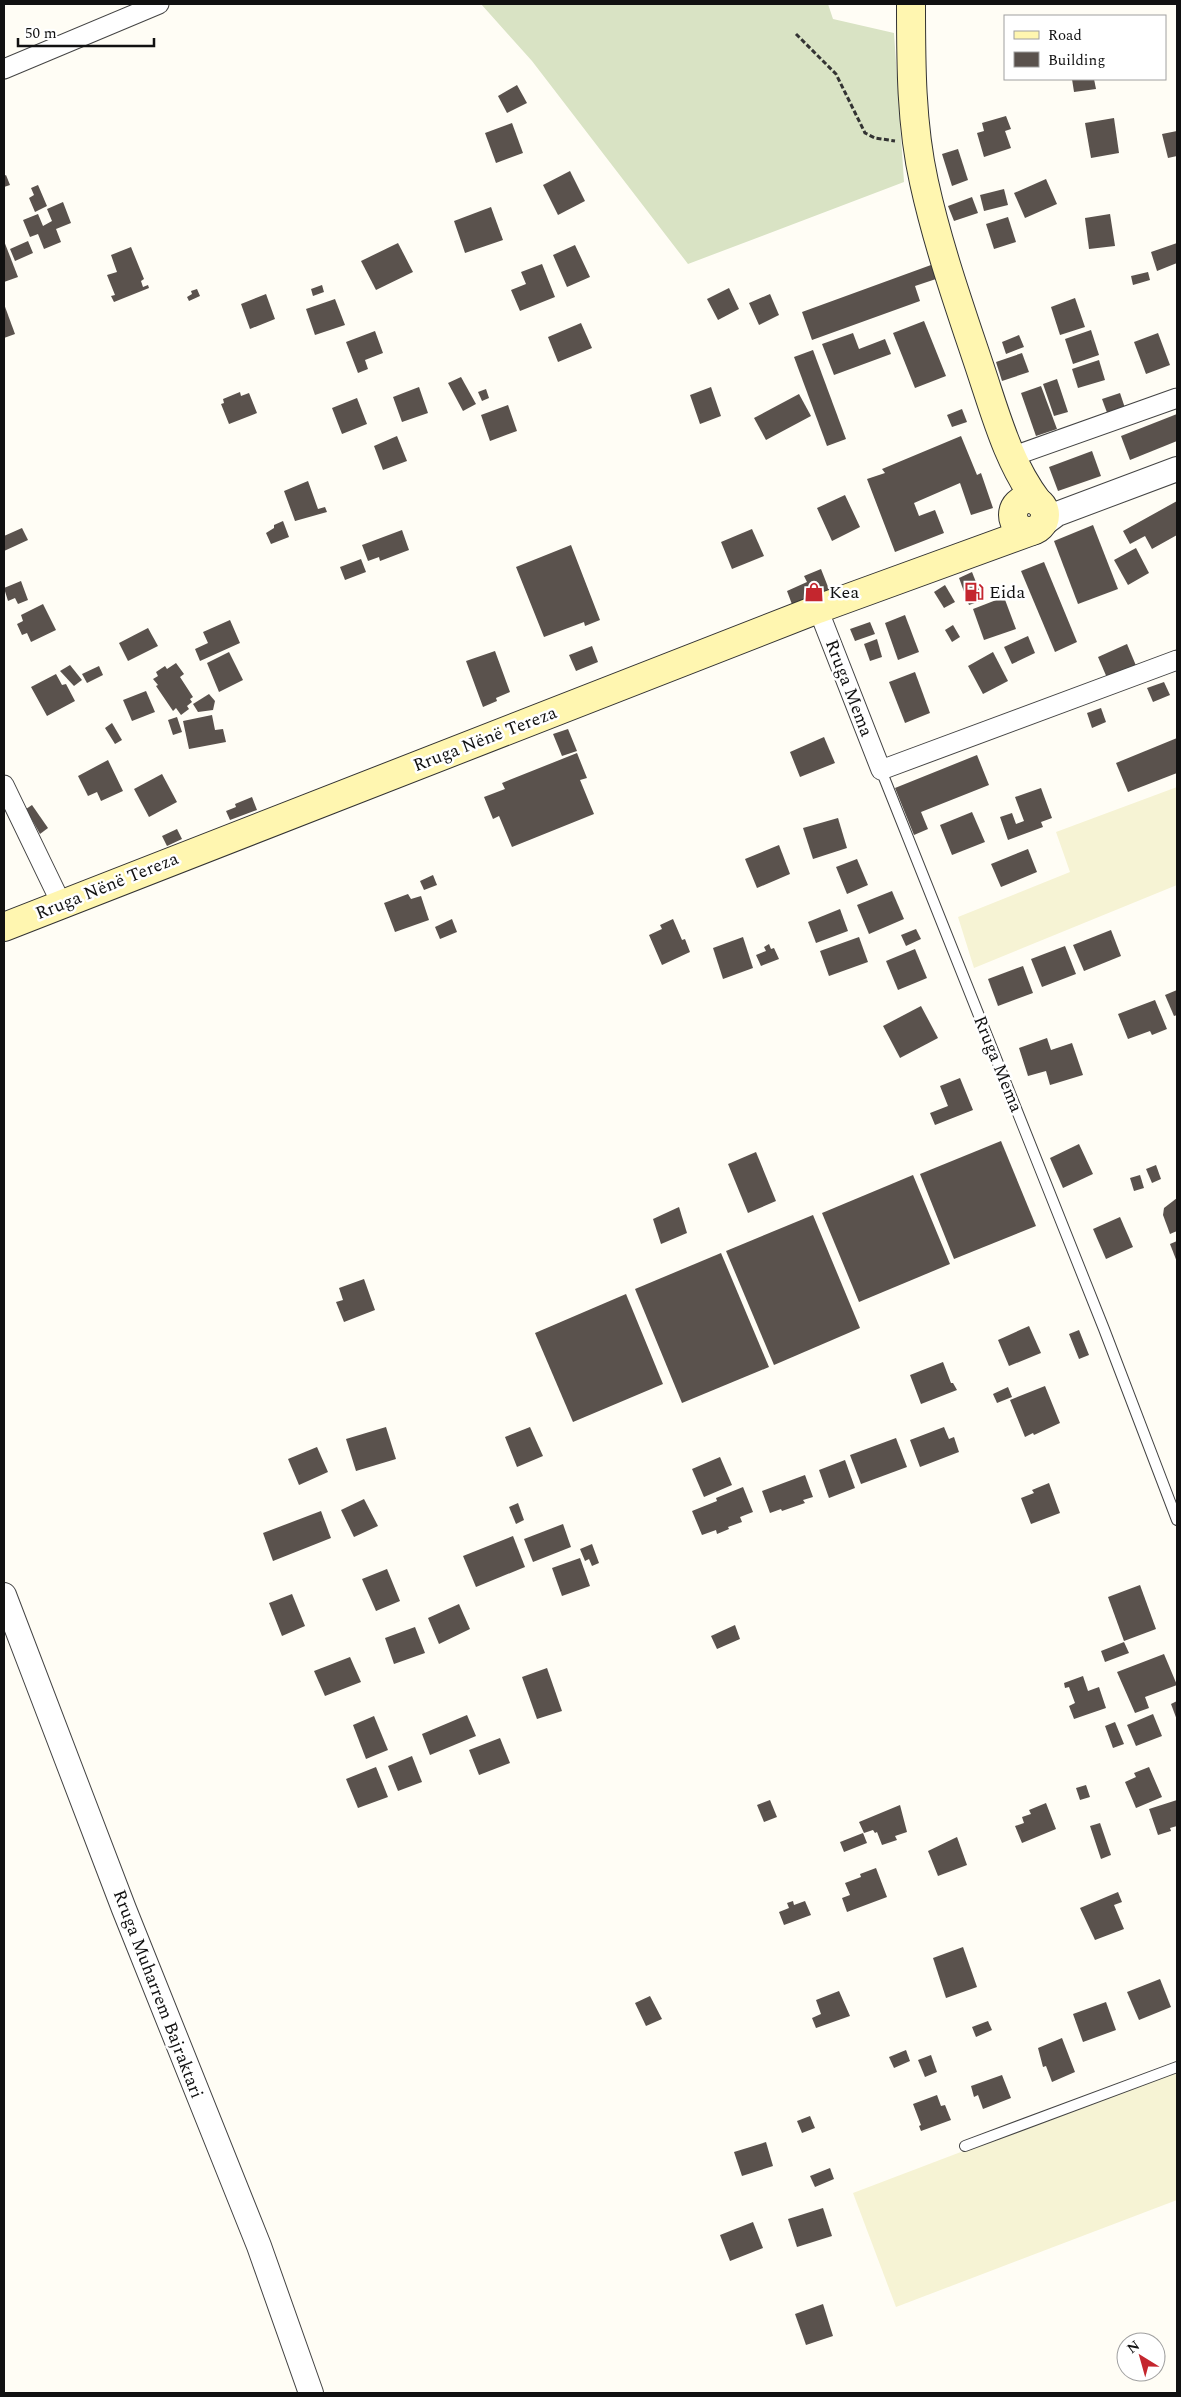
<svg xmlns="http://www.w3.org/2000/svg" width="1181" height="2397" font-family="Spectral,serif">
  <style>
    .farmland { fill: #f6f3d4 }
    .cemetery { fill: #d9e3c4 }
    .building { fill: #5a524d }
    .lines { fill: none; stroke-linecap: round; stroke-linejoin: round }
    .service-casing { stroke: #444; stroke-width: 12 }
    .minor-casing { stroke: #444; stroke-width: 21 }
    .tertiary-casing { stroke: #444; stroke-width: 26 }
    .secondary-casing { stroke: #333; stroke-width: 30 }
    .path { stroke: #333; stroke-width: 3; stroke-dasharray: 5 2.5; stroke-linecap: butt }
    .service { stroke: #fff; stroke-width: 10 }
    .minor { stroke: #fff; stroke-width: 19 }
    .tertiary { stroke: #fff; stroke-width: 24 }
    .secondary { stroke: #fff6b0; stroke-width: 28 }
    .labels { text-anchor: middle; dominant-baseline: central; stroke-width: 5; stroke-linejoin: round; paint-order: stroke }
    .poi-label { font-size: 18px; fill: #111; stroke: #fff; text-anchor: start }
    .street-label { font-size: 18px; fill: #111; stroke: #fff }
  </style>
  <rect width="100%" height="100%" fill="#fffdf5"/>
  <!-- farmland -->
  <g class="farmland">
    <polygon points="1177,787 1177,885 974,968 958,917 1070,872 1056,832"/>
    <polygon points="1177,2070 1177,2200 896,2307 853,2193"/>
  </g>
  <!-- cemetery -->
  <polygon class="cemetery" points="481,4 828,4 833,19 894,33 904,182 688,264 532,61"/>
  <!-- building -->
  <g class="building">
    <polygon points="1072,79 1094,79 1096,89 1074,92"/>
    <polygon points="517,85 527,103 507,113 498,96"/>
    <polygon points="1006,116 1011,129 1005,131 1011,148 984,157 977,133 984,131 982,123"/>
    <polygon points="1114,118 1119,153 1091,158 1085,123"/>
    <polygon points="512,123 523,153 496,163 485,133"/>
    <polygon points="1177,131 1177,156 1168,158 1162,134"/>
    <polygon points="958,149 968,180 952,186 942,154"/>
    <polygon points="570,171 585,201 558,215 543,185"/>
    <polygon points="6,175 10,185 4,187 4,176"/>
    <polygon points="1046,179 1057,204 1025,218 1014,193"/>
    <polygon points="38,185 47,206 35,212 29,198 34,195 31,188"/>
    <polygon points="1004,189 1008,205 984,211 980,195"/>
    <polygon points="972,197 978,213 954,221 948,206"/>
    <polygon points="63,202 71,223 56,229 61,242 44,249 38,234 30,237 23,220 38,214 43,226 52,221 47,209"/>
    <polygon points="491,207 503,240 465,253 454,221"/>
    <polygon points="1110,214 1115,246 1089,249 1085,218"/>
    <polygon points="1008,217 1016,242 994,249 986,224"/>
    <polygon points="4,241 18,277 4,282"/>
    <polygon points="28,241 33,253 15,261 10,249"/>
    <polygon points="398,243 413,272 376,290 361,261"/>
    <polygon points="1177,243 1177,263 1157,271 1151,252"/>
    <polygon points="575,245 590,277 567,287 553,255"/>
    <polygon points="131,247 144,279 141,281 143,287 148,285 149,288 114,302 111,296 115,295 107,275 117,272 111,255"/>
    <polygon points="542,264 555,297 520,311 511,290 526,284 521,272"/>
    <polygon points="931,265 936,279 915,286 920,301 812,340 802,312"/>
    <polygon points="1148,272 1150,280 1133,285 1131,276"/>
    <polygon points="322,285 324,292 313,296 311,289"/>
    <polygon points="729,288 739,309 718,320 707,299"/>
    <polygon points="197,289 200,296 189,301 187,297 192,294 191,291"/>
    <polygon points="266,294 275,319 250,329 241,304"/>
    <polygon points="770,294 779,315 759,325 749,303"/>
    <polygon points="1075,298 1085,327 1060,335 1051,307"/>
    <polygon points="335,299 345,325 315,335 306,309"/>
    <polygon points="4,304 15,334 4,338"/>
    <polygon points="924,321 946,376 915,388 893,333"/>
    <polygon points="581,323 592,348 558,362 548,337"/>
    <polygon points="1091,330 1099,355 1073,364 1065,339"/>
    <polygon points="375,331 383,353 365,360 368,369 358,373 346,342"/>
    <polygon points="853,333 859,349 885,339 891,354 834,375 822,344"/>
    <polygon points="1158,333 1170,365 1146,374 1134,342"/>
    <polygon points="1019,335 1024,347 1006,354 1002,342"/>
    <polygon points="813,350 846,439 827,446 794,357"/>
    <polygon points="1022,353 1029,372 1002,381 996,362"/>
    <polygon points="1099,360 1105,380 1078,388 1072,369"/>
    <polygon points="461,377 476,404 463,411 448,383"/>
    <polygon points="1057,379 1068,412 1054,416 1043,384"/>
    <polygon points="1041,386 1057,429 1036,436 1021,393"/>
    <polygon points="419,387 428,413 402,422 393,397"/>
    <polygon points="711,387 721,416 700,424 690,395"/>
    <polygon points="486,389 489,398 482,401 478,392"/>
    <polygon points="240,392 241,396 249,393 257,413 229,424 221,404 224,403 223,399"/>
    <polygon points="1120,393 1126,411 1109,418 1102,399"/>
    <polygon points="799,394 811,416 766,440 754,418"/>
    <polygon points="357,398 367,424 342,434 332,408"/>
    <polygon points="508,405 517,431 490,441 481,415"/>
    <polygon points="962,409 967,422 952,427 947,415"/>
    <polygon points="1177,414 1177,441 1130,460 1121,436"/>
    <polygon points="397,436 407,461 383,470 374,446"/>
    <polygon points="961,436 977,475 981,473 993,508 971,515 960,483 914,503 919,516 935,510 944,533 895,552 867,479 885,473 882,469"/>
    <polygon points="1092,451 1101,476 1058,491 1049,467"/>
    <polygon points="308,481 318,509 325,507 327,512 295,521 284,491"/>
    <polygon points="845,495 860,527 832,541 817,508"/>
    <polygon points="1177,501 1177,535 1152,549 1145,536 1130,544 1123,531"/>
    <polygon points="283,521 289,537 271,544 266,533 274,528 274,525"/>
    <polygon points="1093,525 1118,589 1078,604 1054,541"/>
    <polygon points="22,528 28,540 4,551 4,536"/>
    <polygon points="752,529 764,556 732,569 721,542"/>
    <polygon points="402,530 409,550 380,561 379,557 368,561 362,545"/>
    <polygon points="571,545 600,620 585,626 584,622 544,637 516,567"/>
    <polygon points="1136,548 1149,573 1128,585 1114,560"/>
    <polygon points="361,559 366,572 345,580 340,567"/>
    <polygon points="1044,562 1077,642 1055,652 1021,571"/>
    <polygon points="821,569 830,592 793,607 787,591 807,582 804,576"/>
    <polygon points="972,572 983,600 969,605 959,578"/>
    <polygon points="21,581 28,600 18,604 15,598 8,601 4,588"/>
    <polygon points="945,585 955,602 944,608 934,592"/>
    <polygon points="1004,597 1016,629 984,640 973,609"/>
    <polygon points="43,604 56,630 31,642 27,633 22,635 17,624 23,621 21,615"/>
    <polygon points="905,615 919,652 898,660 885,623"/>
    <polygon points="230,620 240,643 200,661 195,649 208,643 203,632"/>
    <polygon points="870,622 875,634 855,641 850,629"/>
    <polygon points="953,625 960,637 952,642 945,630"/>
    <polygon points="148,628 158,646 128,661 119,643"/>
    <polygon points="1028,636 1035,653 1012,664 1004,647"/>
    <polygon points="877,639 882,657 870,661 864,644"/>
    <polygon points="1127,644 1137,668 1108,680 1098,657"/>
    <polygon points="592,646 598,662 576,671 569,655"/>
    <polygon points="495,651 510,692 496,698 497,701 483,707 466,661"/>
    <polygon points="229,652 243,680 219,692 207,663"/>
    <polygon points="993,652 1008,681 983,694 968,666"/>
    <polygon points="176,663 184,674 180,677 193,697 190,699 192,702 187,706 189,709 181,715 176,708 173,711 156,686 158,685 153,679 158,676 156,672 165,666 167,669"/>
    <polygon points="70,665 82,680 74,686 60,671"/>
    <polygon points="99,666 103,675 87,683 82,674"/>
    <polygon points="915,672 930,713 905,723 889,682"/>
    <polygon points="56,674 62,685 66,684 75,701 47,716 31,687"/>
    <polygon points="1164,682 1170,695 1153,702 1147,688"/>
    <polygon points="146,691 155,712 132,721 123,700"/>
    <polygon points="209,694 215,701 213,710 198,712 193,704"/>
    <polygon points="1101,708 1106,722 1092,728 1087,713"/>
    <polygon points="212,715 215,730 223,729 226,742 189,749 183,721"/>
    <polygon points="177,717 182,732 173,735 168,720"/>
    <polygon points="112,723 122,740 115,744 105,728"/>
    <polygon points="568,729 577,751 562,756 553,734"/>
    <polygon points="824,737 835,763 800,777 790,752"/>
    <polygon points="1177,738 1177,773 1128,792 1116,763"/>
    <polygon points="577,753 587,778 580,780 594,814 512,847 499,816 493,819 484,797 505,789 502,783"/>
    <polygon points="977,755 989,785 921,812 928,829 914,835 895,788"/>
    <polygon points="108,760 123,791 101,801 97,792 88,796 78,776"/>
    <polygon points="162,774 177,802 149,817 134,789"/>
    <polygon points="1041,788 1052,818 1041,822 1043,827 1008,840 1000,817 1012,813 1016,824 1024,821 1015,797"/>
    <polygon points="252,797 257,810 230,820 226,811 236,807 235,804"/>
    <polygon points="32,805 48,828 40,834 26,809"/>
    <polygon points="972,812 985,842 952,855 940,825"/>
    <polygon points="838,818 847,848 813,859 803,828"/>
    <polygon points="177,829 182,839 167,846 162,836"/>
    <polygon points="779,845 790,874 757,888 745,859"/>
    <polygon points="1028,849 1037,872 1001,887 991,864"/>
    <polygon points="857,859 868,885 847,894 836,867"/>
    <polygon points="433,875 437,885 424,890 420,881"/>
    <polygon points="892,891 904,919 869,934 857,905"/>
    <polygon points="408,894 411,899 421,896 429,920 395,932 384,903"/>
    <polygon points="840,909 848,931 816,943 808,922"/>
    <polygon points="452,919 457,932 440,939 435,927"/>
    <polygon points="673,919 682,940 685,939 690,952 662,965 649,935 662,929 660,925"/>
    <polygon points="916,929 921,939 906,946 901,935"/>
    <polygon points="1111,930 1121,956 1084,971 1073,945"/>
    <polygon points="743,937 753,968 723,979 713,948"/>
    <polygon points="859,937 868,962 829,976 820,951"/>
    <polygon points="769,944 771,949 774,948 779,959 761,966 756,955 766,951 764,947"/>
    <polygon points="1065,946 1076,974 1042,987 1031,959"/>
    <polygon points="915,949 927,978 898,990 886,961"/>
    <polygon points="1023,966 1033,993 998,1006 988,979"/>
    <polygon points="1177,990 1177,1015 1174,1016 1165,995"/>
    <polygon points="1155,1000 1167,1029 1152,1035 1150,1031 1128,1039 1118,1014"/>
    <polygon points="921,1006 938,1038 900,1058 883,1026"/>
    <polygon points="1047,1038 1051,1050 1072,1043 1083,1075 1050,1085 1046,1071 1028,1076 1019,1048"/>
    <polygon points="960,1078 973,1110 935,1125 930,1113 948,1106 940,1086"/>
    <polygon points="1001,1141 1036,1226 954,1259 920,1174"/>
    <polygon points="1079,1144 1093,1174 1063,1188 1050,1158"/>
    <polygon points="756,1152 776,1201 748,1213 728,1164"/>
    <polygon points="1156,1165 1161,1179 1152,1183 1146,1169"/>
    <polygon points="913,1175 950,1264 859,1302 822,1213"/>
    <polygon points="1140,1175 1144,1188 1134,1191 1130,1178"/>
    <polygon points="1177,1198 1177,1231 1170,1234 1163,1215 1164,1208"/>
    <polygon points="679,1207 687,1233 661,1244 653,1219"/>
    <polygon points="813,1215 860,1328 774,1365 726,1251"/>
    <polygon points="1120,1217 1133,1247 1106,1259 1093,1229"/>
    <polygon points="1177,1241 1177,1262 1170,1244"/>
    <polygon points="721,1253 769,1367 682,1403 635,1289"/>
    <polygon points="364,1279 375,1310 344,1322 336,1302 343,1300 339,1288"/>
    <polygon points="626,1294 663,1384 573,1422 535,1333"/>
    <polygon points="1029,1326 1041,1353 1009,1366 998,1340"/>
    <polygon points="1079,1330 1089,1355 1079,1359 1069,1334"/>
    <polygon points="943,1362 951,1383 953,1383 957,1390 921,1404 910,1375"/>
    <polygon points="1045,1386 1060,1423 1034,1435 1033,1433 1025,1437 1010,1400"/>
    <polygon points="1008,1387 1012,1397 997,1403 993,1394"/>
    <polygon points="386,1427 396,1459 356,1471 346,1439"/>
    <polygon points="530,1427 543,1456 517,1467 505,1437"/>
    <polygon points="944,1427 949,1439 954,1437 959,1452 920,1467 910,1440"/>
    <polygon points="896,1438 907,1467 861,1484 850,1455"/>
    <polygon points="317,1447 328,1472 299,1485 288,1459"/>
    <polygon points="720,1457 732,1485 704,1497 692,1469"/>
    <polygon points="845,1460 855,1488 829,1498 819,1470"/>
    <polygon points="805,1475 813,1497 803,1500 805,1503 782,1511 781,1509 770,1513 762,1491"/>
    <polygon points="1049,1483 1060,1513 1031,1524 1021,1498 1034,1493 1032,1490"/>
    <polygon points="743,1487 753,1512 740,1517 742,1522 728,1527 729,1529 717,1534 716,1530 702,1535 692,1511 717,1501 716,1498"/>
    <polygon points="364,1499 378,1526 354,1537 341,1510"/>
    <polygon points="518,1503 524,1520 516,1524 509,1507"/>
    <polygon points="321,1511 331,1538 273,1561 263,1533"/>
    <polygon points="563,1524 571,1547 533,1562 524,1539"/>
    <polygon points="513,1536 525,1567 476,1587 463,1556"/>
    <polygon points="592,1544 599,1563 592,1566 589,1559 585,1561 580,1549"/>
    <polygon points="580,1558 590,1586 562,1596 552,1568"/>
    <polygon points="387,1569 400,1601 376,1611 362,1579"/>
    <polygon points="1140,1585 1156,1629 1124,1641 1108,1597"/>
    <polygon points="292,1594 305,1626 282,1636 269,1603"/>
    <polygon points="459,1604 470,1629 439,1644 428,1618"/>
    <polygon points="735,1625 740,1639 717,1649 711,1636"/>
    <polygon points="415,1627 425,1653 394,1664 385,1638"/>
    <polygon points="1124,1642 1129,1653 1105,1662 1101,1651"/>
    <polygon points="1164,1654 1177,1685 1145,1697 1149,1708 1135,1713 1117,1672"/>
    <polygon points="350,1657 361,1682 325,1696 314,1671"/>
    <polygon points="547,1668 562,1711 537,1719 522,1677"/>
    <polygon points="1083,1676 1088,1691 1099,1687 1106,1708 1074,1719 1069,1706 1075,1703 1069,1687 1065,1688 1064,1683"/>
    <polygon points="1177,1701 1177,1720 1171,1704"/>
    <polygon points="1153,1714 1162,1736 1136,1746 1127,1725"/>
    <polygon points="467,1715 476,1736 430,1755 422,1734"/>
    <polygon points="374,1716 388,1750 366,1759 353,1725"/>
    <polygon points="1115,1722 1124,1744 1113,1748 1105,1726"/>
    <polygon points="500,1738 510,1763 479,1775 469,1750"/>
    <polygon points="412,1756 422,1782 398,1791 388,1766"/>
    <polygon points="376,1767 388,1797 358,1808 346,1779"/>
    <polygon points="1149,1767 1162,1797 1136,1808 1125,1782 1136,1777 1134,1773"/>
    <polygon points="1086,1785 1090,1797 1080,1800 1076,1788"/>
    <polygon points="770,1800 777,1817 764,1822 757,1805"/>
    <polygon points="1177,1800 1177,1826 1170,1828 1171,1831 1158,1835 1149,1809"/>
    <polygon points="1046,1803 1056,1829 1022,1843 1015,1826 1024,1823 1022,1817 1031,1814 1029,1810"/>
    <polygon points="900,1805 907,1832 895,1836 897,1840 882,1845 877,1832 875,1833 873,1830 864,1833 859,1822"/>
    <polygon points="1100,1823 1111,1855 1101,1859 1090,1826"/>
    <polygon points="863,1833 867,1843 844,1852 840,1842"/>
    <polygon points="957,1837 967,1865 938,1876 928,1851"/>
    <polygon points="876,1868 887,1897 847,1912 842,1898 850,1895 845,1883 861,1877 860,1874"/>
    <polygon points="1118,1892 1122,1902 1114,1905 1124,1929 1095,1940 1080,1908"/>
    <polygon points="793,1901 794,1905 805,1901 811,1915 784,1925 779,1912 789,1908 787,1903"/>
    <polygon points="963,1947 977,1987 946,1998 933,1958"/>
    <polygon points="1160,1979 1171,2007 1139,2020 1127,1992"/>
    <polygon points="839,1991 850,2016 816,2028 812,2018 821,2014 816,2000"/>
    <polygon points="650,1996 662,2019 646,2026 635,2003"/>
    <polygon points="1106,2002 1116,2030 1083,2042 1073,2014"/>
    <polygon points="988,2021 992,2030 976,2037 972,2027"/>
    <polygon points="1062,2038 1075,2072 1052,2082 1046,2066 1043,2067 1038,2048"/>
    <polygon points="906,2050 910,2061 894,2068 889,2057"/>
    <polygon points="931,2055 937,2072 925,2077 918,2060"/>
    <polygon points="1002,2075 1011,2098 983,2109 978,2095 974,2097 971,2086"/>
    <polygon points="937,2095 941,2106 945,2105 951,2120 921,2131 919,2126 921,2125 913,2104"/>
    <polygon points="810,2116 815,2128 802,2133 797,2121"/>
    <polygon points="766,2142 773,2166 742,2176 734,2152"/>
    <polygon points="830,2168 834,2179 815,2187 810,2176"/>
    <polygon points="823,2208 832,2236 797,2247 788,2219"/>
    <polygon points="753,2222 763,2248 730,2261 720,2235"/>
    <polygon points="823,2304 833,2336 806,2345 795,2314"/>
  </g>
  <g class="lines">
    <defs>
      <g id="service">
        <polyline points="881,770 1104,1329 1177,1520"/>
        <polyline points="965,2146 1177,2067"/>
      </g>
      <g id="minor">
        <polyline points="4,69 159,4"/>
        <polyline points="1011,457 1177,398"/>
        <polyline points="818,609 881,770 1177,660"/>
        <polyline points="4,785 61,903"/>
      </g>
      <g id="tertiary">
        <polyline points="1041,526 1057,514 1177,469"/>
        <polyline points="4,1595 124,1909 259,2246 311,2393"/>
      </g>
      <g id="secondary">
        <path d="M911,4C911,63 911,124 924,182C938,246 960,308 981,371C996,416 1009,464 1038,502"/>
        <circle cx="1029" cy="515" r="16"/>
        <polyline points="4,927 818,609 1032,531"/>
      </g>
    </defs>
    <!-- service casing -->
    <use href="#service" class="service-casing"/>
    <!-- minor casing -->
    <use href="#minor" class="minor-casing"/>
    <!-- tertiary casing -->
    <use href="#tertiary" class="tertiary-casing"/>
    <!-- secondary casing -->
    <use href="#secondary" class="secondary-casing"/>
    <!-- path -->
    <polyline class="path" points="796,34 836,74 865,133 875,138 895,141"/>
    <!-- service -->
    <use href="#service" class="service"/>
    <!-- minor -->
    <use href="#minor" class="minor"/>
    <!-- tertiary -->
    <use href="#tertiary" class="tertiary"/>
    <!-- secondary -->
    <use href="#secondary" class="secondary"/>
  </g>
  <!-- icons -->
  <defs>
    <symbol id="shop-bare" viewBox="-9 -9 18 18"><path d="M-5-2.5h2.3a2.7 3.5 0 0 1 5.4 0H5L5.5 6h-11ZM-1.5-2.5h3a1.5 2.3 0 0 0-3 0Z" fill="#c4262e" stroke="#fff" stroke-width="2.5" paint-order="stroke"/></symbol>
    <symbol id="fuel-bare" viewBox="-9 -9 18 18"><path d="M-5.5-6h7V0h2V4h1.3V-2.5L3-4.5l.8-.8L6-3V5H2.5V1h-1V6h-7ZM-4.2-4.7v3.2H.2V-4.7Z" fill="#c4262e" stroke="#fff" stroke-width="2.5" paint-order="stroke"/></symbol>
  </defs>
  <g fill-rule="evenodd">
    <use href="#shop-bare" x="800" y="578" width="28" height="28"/>
    <use href="#fuel-bare" x="960" y="578" width="28" height="28"/>
  </g>
  <g class="labels">
    <!-- poi labels -->
    <g class="poi-label">
      <text x="829" y="592">Kea</text>
      <text x="989" y="592">Eida</text>
    </g>
    <!-- street labels -->
    <g class="street-label">
      <text transform="translate(849 688) rotate(69)">Rruga Mema</text>
      <text transform="translate(485 739) rotate(-21)">Rruga Nënë Tereza</text>
      <text transform="translate(107 886) rotate(-22)">Rruga Nënë Tereza</text>
      <text transform="translate(998 1064) rotate(68)">Rruga Mema</text>
      <text transform="translate(158 1994) rotate(69)">Rruga Muharrem Bajraktari</text>
    </g>
  </g>
  <!-- border -->
  <rect width="1181" height="2397" fill="none" stroke="#111111" stroke-width="10"/>
  <!-- legend -->
  <rect x="1004" y="15" width="162" height="65" fill="#ffffff" stroke="#a0a0a0"/>
  <rect x="1014" y="31" width="25" height="8" fill="#fff6b0" stroke="#a0a0a0"/>
  <text x="1048" y="40" font-size="15" fill="#111111">Road</text>
  <rect x="1014" y="52" width="25" height="15" fill="#5a524d" stroke="#a0a0a0"/>
  <text x="1048" y="65" font-size="15" fill="#111111">Building</text>
  <!-- north arrow -->
  <g transform="translate(1141 2357) rotate(323)"><circle r="24" fill="#ffffff" stroke="#a0a0a0"/>
  <path d="M0-4L9 19L0 12L-9 19Z" fill="#c4262e"/>
  <text y="-8" font-size="14" font-weight="bold" text-anchor="middle" fill="#111111">N</text>
  </g>
  <!-- scale -->
  <path d="M18 38v8h136v-8" fill="none" stroke="#111111" stroke-width="2.5"/>
  <text x="25" y="38" font-size="15" fill="#111111" stroke="#ffffff" stroke-width="4" paint-order="stroke">50 m</text>
</svg>
